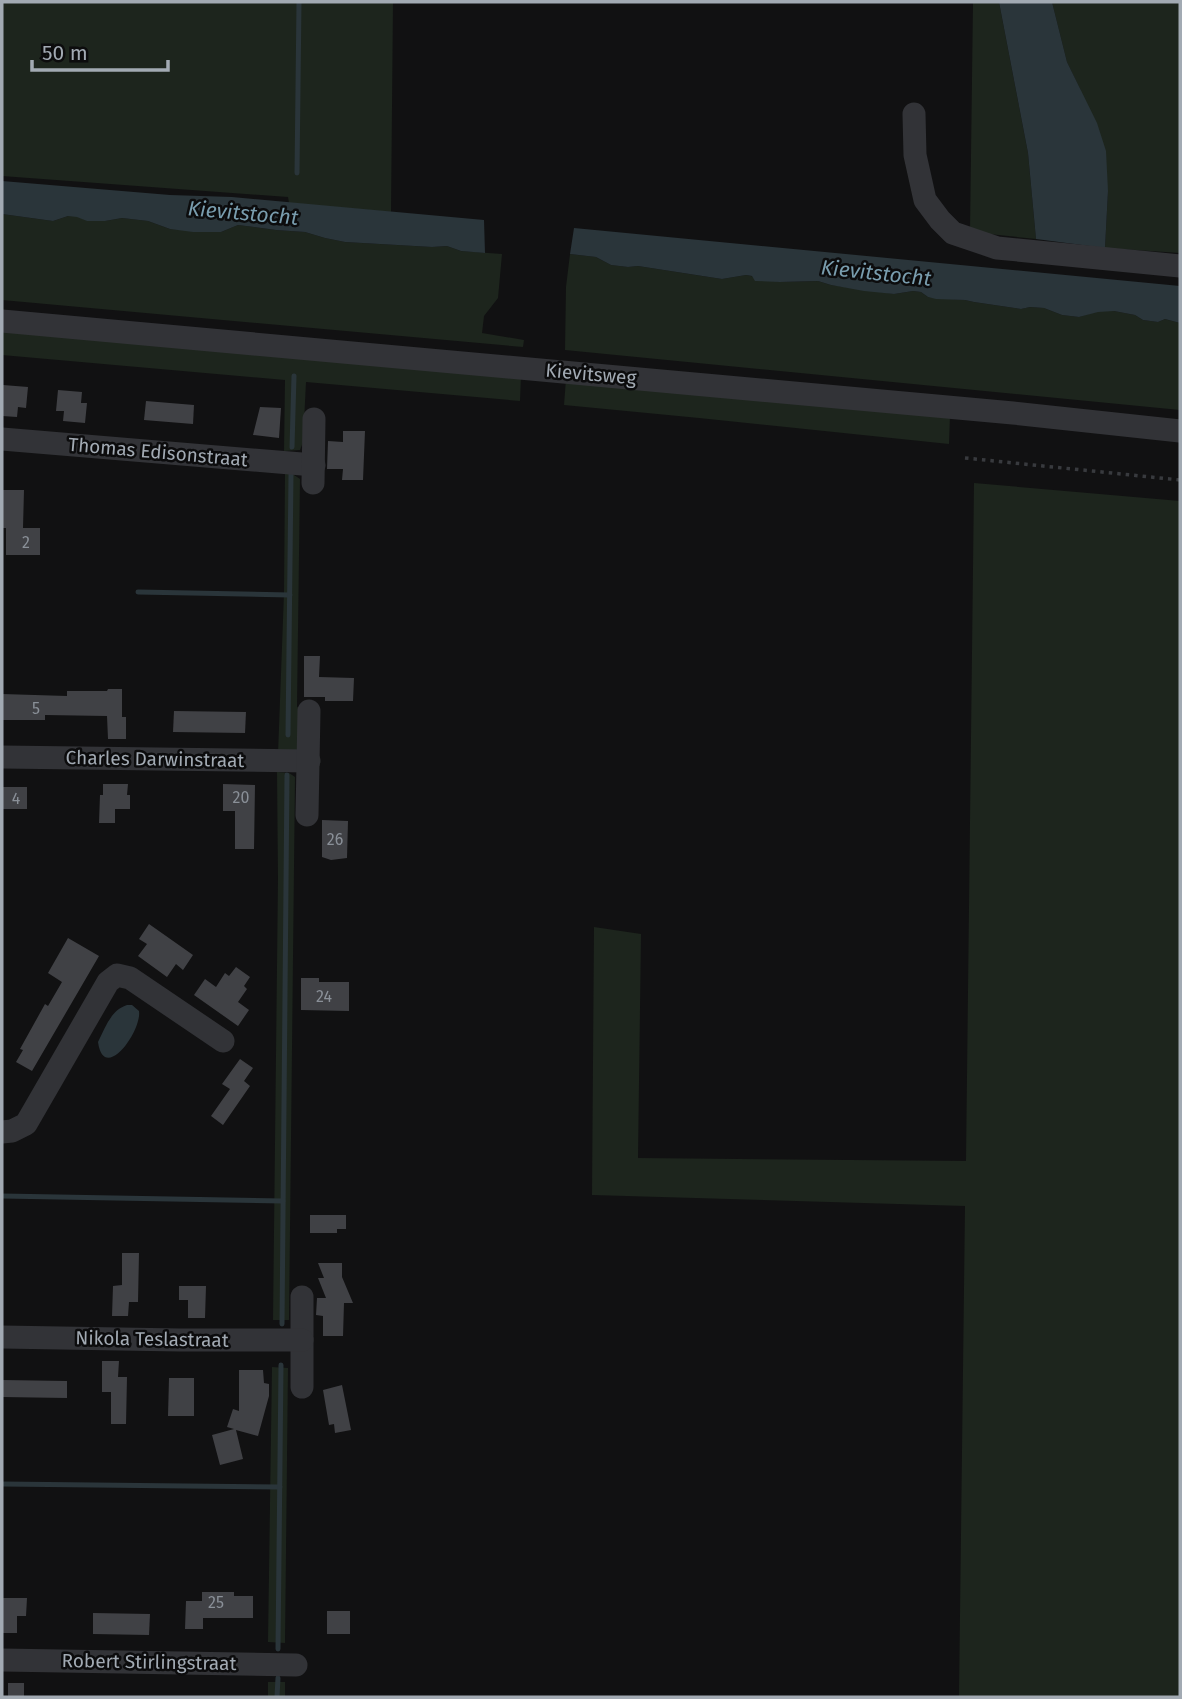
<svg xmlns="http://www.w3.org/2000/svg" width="1182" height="1699" font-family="'Fira Sans',sans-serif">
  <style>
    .green { fill: #1d251d }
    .water { fill: #2a353a }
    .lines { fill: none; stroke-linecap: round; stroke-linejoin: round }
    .stream { stroke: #2a353a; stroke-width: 5 }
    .building { fill: #404145 }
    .path { stroke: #383a3e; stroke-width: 3.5; stroke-dasharray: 3.5 5; stroke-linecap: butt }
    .minor { stroke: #323337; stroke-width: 23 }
    .labels { text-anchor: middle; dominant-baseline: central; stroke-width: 5; stroke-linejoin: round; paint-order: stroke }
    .number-label { font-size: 16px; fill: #8a9098 }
    .street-label { font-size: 19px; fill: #a2aab3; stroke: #0c0c0d }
    .water-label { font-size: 21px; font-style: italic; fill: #799dae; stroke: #0c0c0d }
  </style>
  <rect width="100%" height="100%" fill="#111112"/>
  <!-- green -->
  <g class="green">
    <polygon points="2,2 393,2 391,212 289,203 288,197 2,176"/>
    <polygon points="973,2 999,2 1028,153 1036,239 970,232"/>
    <polygon points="1052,2 1180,2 1180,253 1105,248 1108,191 1080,89 1067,62"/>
    <polygon points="2,214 53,221 68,216 77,216 88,221 105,221 122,218 148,221 170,229 221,232 238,225 276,230 305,232 325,238 345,242 432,247 447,246 461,251 502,254 498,298 484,316 482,333 524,340 523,347 2,300"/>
    <polygon points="570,254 596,257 611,265 628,267 638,266 722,279 746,275 780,282 818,281 831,285 894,294 913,291 921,292 928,297 965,300 974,302 1021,309 1030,307 1044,308 1062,315 1079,317 1098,311 1114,311 1135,315 1143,320 1158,322 1165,319 1180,323 1180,410 565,350 566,287"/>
    <polygon points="2,331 521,375 520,401 306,382 303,442 300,450 284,451 285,380 2,355"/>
    <polygon points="566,379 950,415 949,444 699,418 564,405"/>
    <polygon points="285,473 294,475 300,479 297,707 301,708 300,746 296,751 278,754 284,593"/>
    <polygon points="974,483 1180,501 1180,1697 959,1697 965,1206 592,1195 594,927 641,934 638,1158 966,1161"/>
    <polygon points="277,772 289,773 295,777 289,1320 273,1320 278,878"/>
    <polygon points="272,1367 288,1368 285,1643 268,1642"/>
    <rect x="268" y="1682" width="17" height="15"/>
  </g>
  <!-- water -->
  <g class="water">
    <polygon points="999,2 1052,2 1067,62 1097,123 1106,151 1108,191 1105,248 1036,239 1028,153"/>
    <polygon points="2,181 170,195 232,197 484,220 485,253 461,251 447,246 432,247 345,242 325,238 305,232 276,230 238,225 221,232 193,232 170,229 148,221 122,218 105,221 87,221 77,217 68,216 53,221 2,214"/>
    <polygon points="574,228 1180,286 1180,323 1165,319 1158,322 1143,320 1135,315 1114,311 1098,312 1079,317 1062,315 1044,308 1030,307 1021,309 974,302 965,300 936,299 928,297 921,292 913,291 894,294 864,291 831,285 818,281 780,282 755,281 752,276 746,275 722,279 638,266 628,267 611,265 596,257 570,254"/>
    <path d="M127,1005H132L139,1011C142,1031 104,1084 98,1042C105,1028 111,1010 127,1005Z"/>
  </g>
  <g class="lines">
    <!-- stream -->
    <g class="stream">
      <polyline points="297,173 299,2"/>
      <polyline points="292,447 294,376"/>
      <polyline points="138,592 290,595"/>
      <polyline points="288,735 291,474"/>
      <polyline points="2,1196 283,1201"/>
      <polyline points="282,1324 287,775"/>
      <polyline points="2,1484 280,1487"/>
      <polyline points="278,1649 281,1365"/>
      <polyline points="277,1697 278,1678"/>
    </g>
  </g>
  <!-- building -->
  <g class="building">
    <polygon points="3,385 28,387 26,408 18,407 17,417 2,416"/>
    <polygon points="58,390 82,392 81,403 87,403 85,423 63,421 64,411 56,411"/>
    <polygon points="146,401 194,405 193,424 144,420"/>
    <polygon points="260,407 281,408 279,438 253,435"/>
    <polygon points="343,431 365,431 363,480 342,480 343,469 327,469 328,441 343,442"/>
    <polygon points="3,490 24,490 23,528 40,528 40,555 6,555 6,528 3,528"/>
    <polygon points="304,656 320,656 319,677 354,678 353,701 325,701 325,697 304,697"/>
    <polygon points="108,689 122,689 122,717 126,717 126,739 108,739 107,716 45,715 45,720 2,720 2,694 67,696 67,691 107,691"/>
    <polygon points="174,711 246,712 245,733 173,732"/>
    <polygon points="103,784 128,784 127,795 130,795 130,809 115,809 115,823 99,823 100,795 103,795"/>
    <polygon points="223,784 255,785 254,849 235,849 235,811 223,811"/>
    <rect x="2" y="787" width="25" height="22"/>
    <polygon points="322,820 348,821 347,858 331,860 322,857"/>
    <polygon points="149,924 193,955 183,970 176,964 167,977 138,956 147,944 139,939"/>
    <polygon points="68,938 99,956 32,1071 16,1062 23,1050 20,1049 45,1004 48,1006 62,982 48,973"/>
    <polygon points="236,967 250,977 244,986 247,989 238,1002 249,1010 238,1026 194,995 205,979 216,987 225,973 229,976"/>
    <polygon points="301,978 319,978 319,982 349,982 349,1011 301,1010"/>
    <polygon points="240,1059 253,1068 244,1081 250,1086 223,1125 211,1116 230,1089 222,1084"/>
    <polygon points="310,1215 346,1215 346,1229 337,1229 337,1233 310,1233"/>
    <polygon points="122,1253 139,1253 138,1302 129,1302 128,1316 112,1316 113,1286 122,1285"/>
    <polygon points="318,1263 342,1263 342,1277 353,1303 344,1303 343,1336 323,1336 323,1316 316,1315 317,1298 326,1298 318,1278 324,1278"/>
    <polygon points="179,1286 206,1286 205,1318 188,1318 188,1300 179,1300"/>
    <polygon points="102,1361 119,1361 118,1377 127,1377 126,1424 111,1424 111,1392 102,1392"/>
    <polygon points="239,1370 263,1370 264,1383 269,1384 269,1396 258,1436 236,1430 243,1459 220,1465 212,1435 234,1429 227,1427 233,1409 239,1411"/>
    <polygon points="169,1378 194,1378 194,1416 168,1416"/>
    <polygon points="2,1380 67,1381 67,1398 2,1397"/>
    <polygon points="342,1385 351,1430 335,1433 334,1424 329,1425 323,1390"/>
    <polygon points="202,1592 234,1592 234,1596 253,1596 253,1618 203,1618 203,1629 185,1629 186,1601 202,1601"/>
    <polygon points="2,1598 27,1598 26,1616 17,1616 17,1633 2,1633"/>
    <rect x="327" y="1611" width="23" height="23"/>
    <polygon points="93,1613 150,1614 149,1635 93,1634"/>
    <rect x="8" y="1683" width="16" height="14"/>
  </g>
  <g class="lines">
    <!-- path -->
    <polyline class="path" points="965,458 1180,480"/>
    <!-- minor -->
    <g class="minor">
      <polyline points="914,114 915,155 925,200 940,220 953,233 997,248 1180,266"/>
      <polyline points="2,321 1013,413 1180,431"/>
      <polyline points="2,439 314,465"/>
      <polyline points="313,483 314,419"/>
      <polyline points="2,757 309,761"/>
      <polyline points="307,815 309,711"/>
      <polyline points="2,1132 12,1131 26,1124 108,982 117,975 130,978 223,1041"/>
      <polyline points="302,1297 302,1387"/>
      <polyline points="2,1337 180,1340 302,1340"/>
      <polyline points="2,1660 296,1665"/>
    </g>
  </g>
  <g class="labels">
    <!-- number labels -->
    <g class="number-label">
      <text x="26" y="542">2</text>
      <text x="36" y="708">5</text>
      <text x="241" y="797">20</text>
      <text x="16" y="798">4</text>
      <text x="335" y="839">26</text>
      <text x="324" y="996">24</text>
      <text x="216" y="1602">25</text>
    </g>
    <!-- street labels -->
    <g class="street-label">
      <text transform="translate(591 374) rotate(5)">Kievitsweg</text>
      <text transform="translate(158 452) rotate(5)">Thomas Edisonstraat</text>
      <text transform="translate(155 759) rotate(1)">Charles Darwinstraat</text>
      <text transform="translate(152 1339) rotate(1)">Nikola Teslastraat</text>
      <text transform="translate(149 1662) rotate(1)">Robert Stirlingstraat</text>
    </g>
    <!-- water labels -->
    <g class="water-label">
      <text transform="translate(243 213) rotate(5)">Kievitstocht</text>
      <text transform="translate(876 273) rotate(6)">Kievitstocht</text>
    </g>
  </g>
  <!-- border -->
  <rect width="1182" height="1699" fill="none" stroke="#a2aab3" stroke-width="7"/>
  <!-- scale -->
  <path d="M32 60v10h136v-10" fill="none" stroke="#a2aab3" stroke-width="3.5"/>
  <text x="42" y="60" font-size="21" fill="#a2aab3" stroke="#0c0c0d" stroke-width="5" paint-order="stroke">50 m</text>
</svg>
